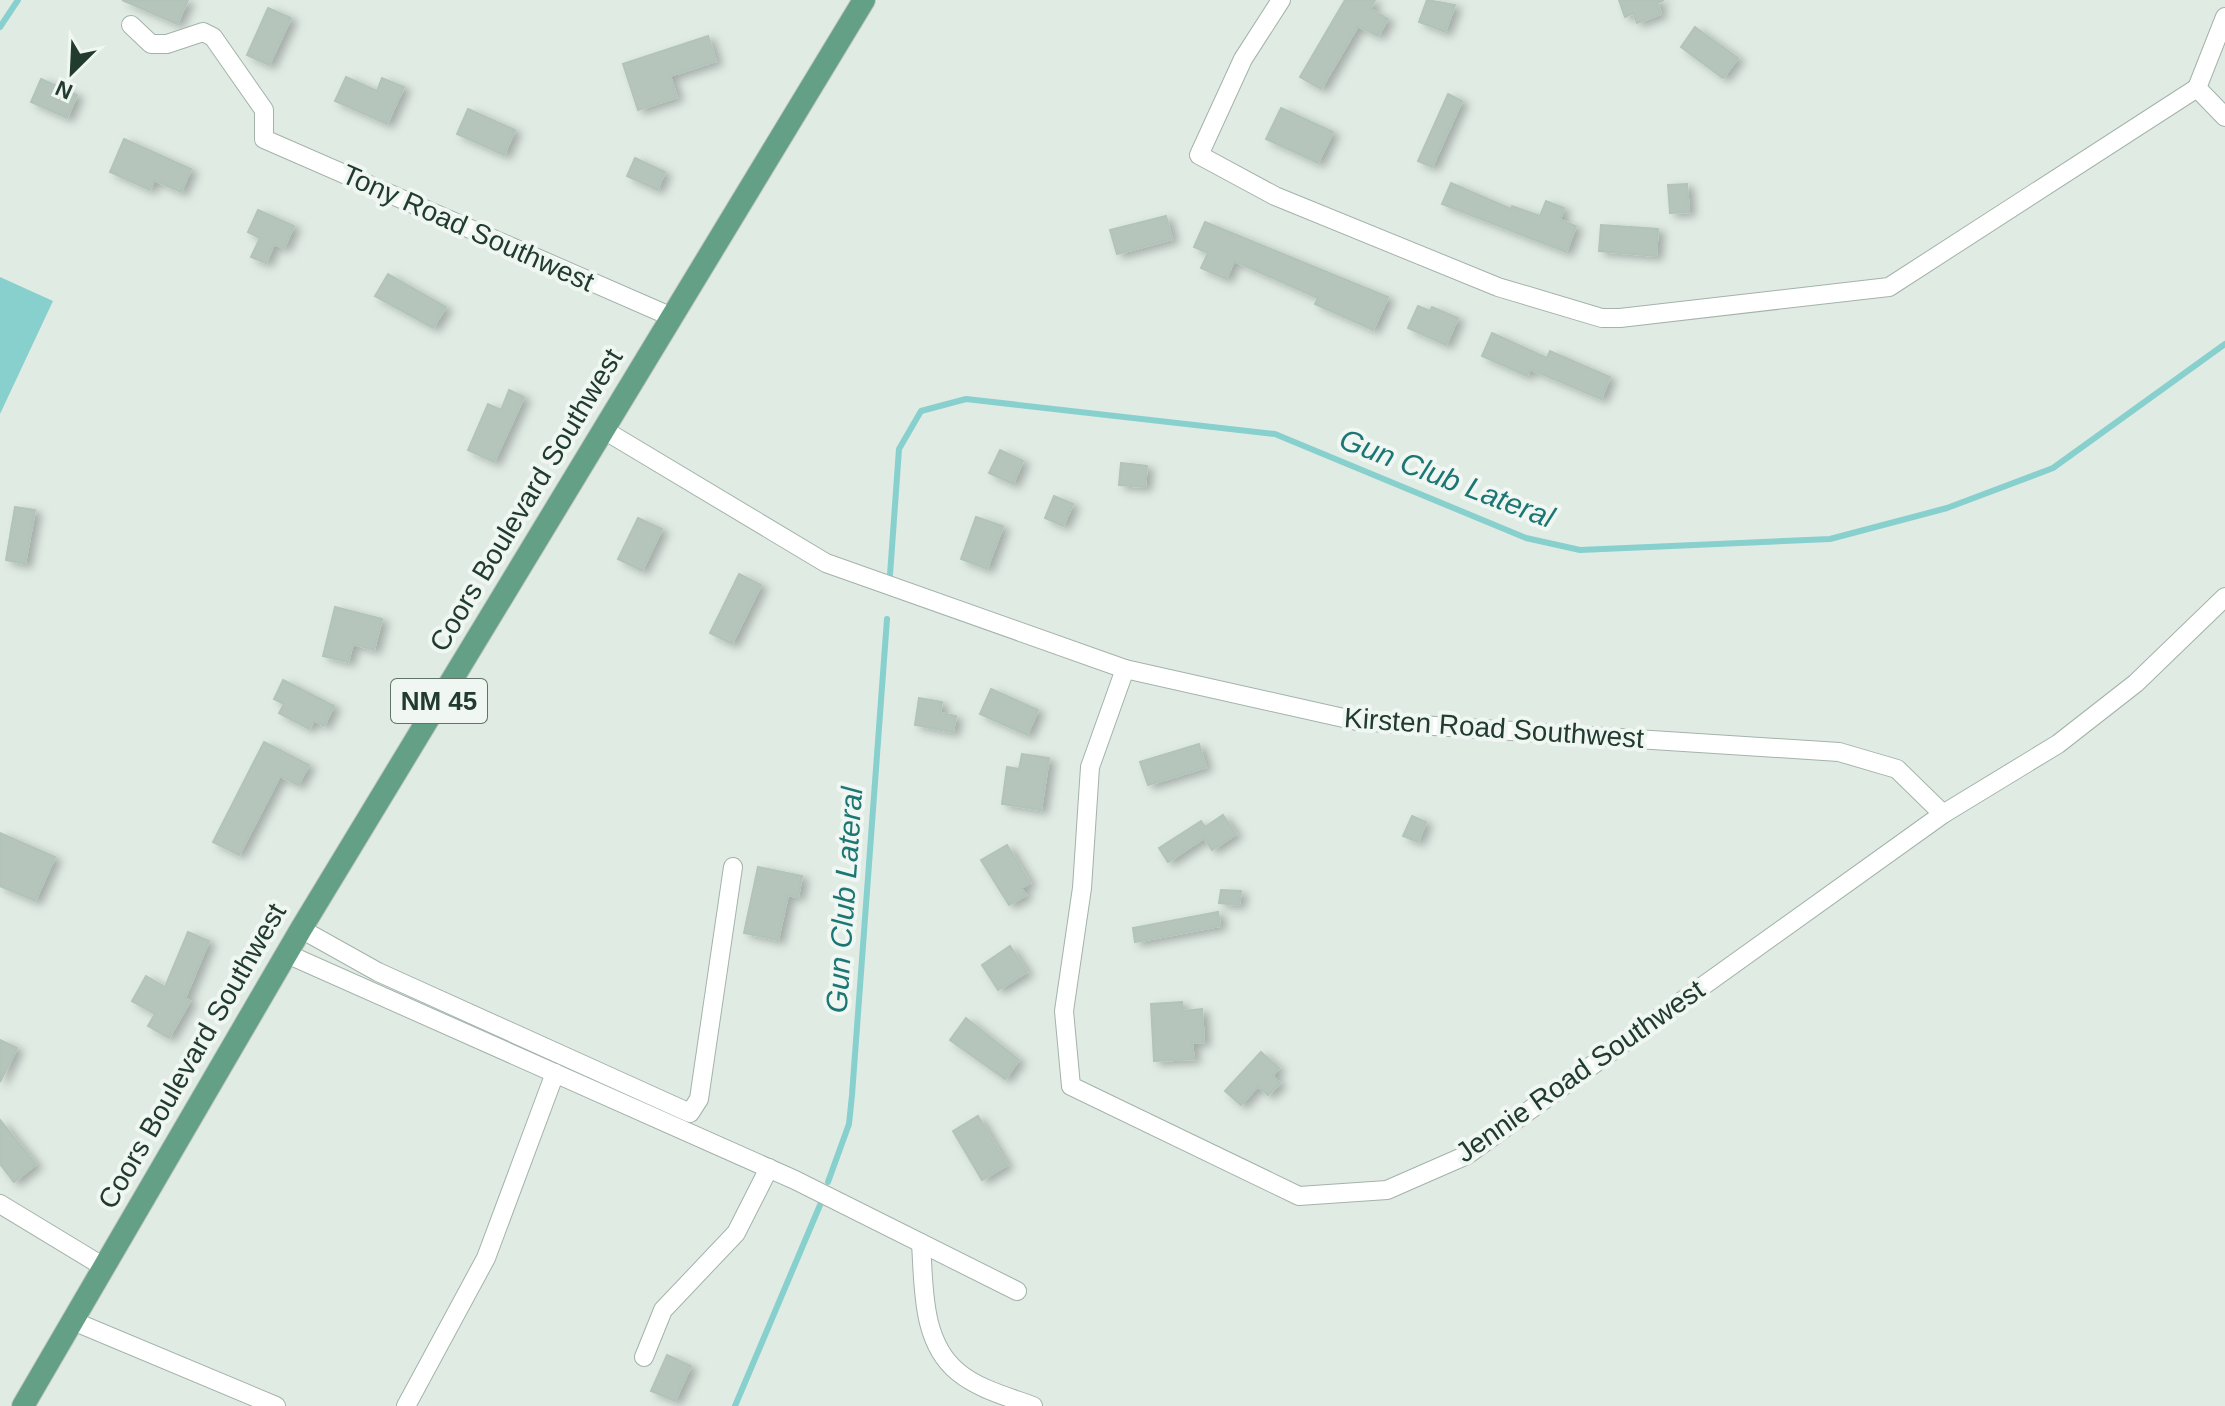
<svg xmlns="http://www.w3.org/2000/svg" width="2225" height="1406" font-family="Arial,sans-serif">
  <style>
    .water { fill: #87d0cd }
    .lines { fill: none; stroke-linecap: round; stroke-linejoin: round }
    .stream { stroke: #87d0cd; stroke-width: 6 }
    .building { fill: #b5c5bc; stroke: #b2c4b9; stroke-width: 2; filter: url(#shadow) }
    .minor-casing { stroke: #a3b3aa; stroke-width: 20 }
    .major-casing { stroke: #c1c8c5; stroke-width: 24 }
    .minor { stroke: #fff; stroke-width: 18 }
    .major { stroke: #64a085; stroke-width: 22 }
    .labels { text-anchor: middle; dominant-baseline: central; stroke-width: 8; stroke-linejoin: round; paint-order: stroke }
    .shield { fill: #f0f7f2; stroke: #5f736a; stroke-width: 2 }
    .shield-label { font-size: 26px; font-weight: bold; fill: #213b2f }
    .street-label { font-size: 28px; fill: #213b2f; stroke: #f0f7f2 }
    .water-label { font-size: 30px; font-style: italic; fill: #1c7674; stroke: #f0f7f2 }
  </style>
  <defs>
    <filter id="shadow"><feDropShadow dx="6" dy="3.5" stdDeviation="4" flood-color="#0004"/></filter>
  </defs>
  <rect width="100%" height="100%" fill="#e0ebe4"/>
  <!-- water -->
  <polygon class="water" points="0,277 53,301 0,414"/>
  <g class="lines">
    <!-- stream -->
    <g class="stream">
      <polyline points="0,27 18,0"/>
      <polyline points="890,575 899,449 921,411 966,399 1275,434 1526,538 1580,550 1830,539 1947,508 2053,468 2225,344"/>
      <polyline points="828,1182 849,1124 852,1095 887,619"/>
      <polyline points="735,1406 823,1198"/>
    </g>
  </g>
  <!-- building -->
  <g class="building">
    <polygon points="122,0 188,0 177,24"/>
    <polygon points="1345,0 1375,0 1370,9 1388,19 1378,36 1358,26 1321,89 1300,77"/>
    <polygon points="1427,0 1455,5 1445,32 1419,22"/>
    <polygon points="1619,0 1664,0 1657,3 1661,14 1637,23 1633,13 1625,17"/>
    <polygon points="268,8 291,18 269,65 247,55"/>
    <polygon points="1695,27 1738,58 1723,78 1681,47"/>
    <polygon points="708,36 716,61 670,76 677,97 638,110 623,64"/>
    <polygon points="346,77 377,91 382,78 404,87 387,124 335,101"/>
    <polygon points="41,79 77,95 67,118 31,102"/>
    <polygon points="1448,94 1462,101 1432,167 1418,161"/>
    <polygon points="1281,108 1333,132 1318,163 1266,139"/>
    <polygon points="468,109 515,130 504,155 457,134"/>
    <polygon points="124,139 191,169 181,192 154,180 150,190 110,172"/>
    <polygon points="635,158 665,172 657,190 627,176"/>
    <polygon points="1451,183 1511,209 1512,206 1540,216 1546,201 1564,208 1560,220 1576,226 1566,252 1442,204"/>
    <polygon points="1687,184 1689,212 1670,213 1668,185"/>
    <polygon points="258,210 294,226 284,248 274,244 266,263 251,257 260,238 248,232"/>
    <polygon points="1166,216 1172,239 1117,254 1110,230"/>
    <polygon points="1205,222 1388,297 1373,330 1315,304 1318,298 1234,261 1226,279 1201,268 1208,253 1194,247"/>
    <polygon points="1601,225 1658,229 1656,256 1599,251"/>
    <polygon points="388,274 446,307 433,328 375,296"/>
    <polygon points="1418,306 1430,311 1432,307 1458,318 1446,345 1408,328"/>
    <polygon points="1492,333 1547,358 1550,351 1610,377 1601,399 1530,369 1527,376 1482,356"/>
    <polygon points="509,390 524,397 494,462 468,450 488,404 501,410"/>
    <polygon points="1000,450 1023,461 1013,484 989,473"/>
    <polygon points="1121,463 1147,466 1145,487 1119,485"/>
    <polygon points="1054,496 1073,504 1063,526 1045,518"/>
    <polygon points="15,507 35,510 25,564 6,560"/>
    <polygon points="976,517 1003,526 987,569 961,559"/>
    <polygon points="638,518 662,529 642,571 618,559"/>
    <polygon points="739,574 761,585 732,644 710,633"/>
    <polygon points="335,607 382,619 374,650 353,644 348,662 323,656"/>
    <polygon points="283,680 334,706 324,726 314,720 309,729 279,713 284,704 274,699"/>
    <polygon points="991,689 1038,710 1027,735 980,714"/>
    <polygon points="919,698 942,702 940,713 956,716 953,732 915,725"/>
    <polygon points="264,742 309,765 298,785 280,776 239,855 213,842"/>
    <polygon points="1199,744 1206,767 1148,785 1140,762"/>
    <polygon points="1022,754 1049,758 1041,810 1002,804 1007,767 1019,769"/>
    <polygon points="1223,815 1236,834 1212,850 1204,838 1168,862 1159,848 1201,821 1205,827"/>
    <polygon points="1412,816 1426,822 1418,842 1403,836"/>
    <polygon points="0,833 55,857 35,901 0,886"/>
    <polygon points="1007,845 1030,883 1021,888 1026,895 1009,905 981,860"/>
    <polygon points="758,867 802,876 798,897 788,895 778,940 744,933"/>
    <polygon points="1221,890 1241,891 1239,905 1219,903"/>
    <polygon points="1218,912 1220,926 1135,942 1133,928"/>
    <polygon points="188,932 209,941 185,998 190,1001 169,1038 148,1026 155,1014 132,1001 146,976 165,987"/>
    <polygon points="1010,946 1027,972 998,990 982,965"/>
    <polygon points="1182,1002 1182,1011 1202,1009 1204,1042 1192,1043 1194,1059 1154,1061 1151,1004"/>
    <polygon points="966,1018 1019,1060 1005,1079 950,1040"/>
    <polygon points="0,1040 17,1048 0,1082"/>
    <polygon points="1261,1052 1279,1068 1272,1076 1280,1083 1268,1095 1258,1086 1241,1105 1225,1091"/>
    <polygon points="978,1116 1007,1165 982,1180 953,1131"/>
    <polygon points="0,1120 36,1164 14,1182 0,1164"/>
    <polygon points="667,1355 691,1366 675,1401 651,1391"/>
  </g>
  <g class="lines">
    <defs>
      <g id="minor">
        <polyline points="1281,0 1243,59 1199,155 1275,196 1498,287 1602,318 1620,318 1889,287 2197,88"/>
        <polyline points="131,25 151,44 167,44 203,32 213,37 264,110 264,139 672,317"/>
        <polyline points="2197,88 2225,17"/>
        <polyline points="2197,88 2225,117"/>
        <polyline points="604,430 826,563 1125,669 1357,721 1839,752 1897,769 1943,814"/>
        <polyline points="1125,669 1090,767 1082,888 1064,1011 1071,1086 1299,1196 1387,1190 1467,1155 1943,814 2058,744 2136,683 2225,597"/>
        <polyline points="301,929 378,972 690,1113 699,1099 733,867"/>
        <polyline points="287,954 795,1180 1017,1291"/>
        <polyline points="0,1204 104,1267"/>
        <path d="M921,1243C924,1286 921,1342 958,1372C978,1389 1009,1397 1033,1406"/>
        <polyline points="73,1321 276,1406"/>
        <polyline points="644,1357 663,1310 736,1233 769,1168"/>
        <polyline points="406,1406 486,1258 555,1073"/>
      </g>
      <polyline id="major" points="23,1406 301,929 864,0"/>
    </defs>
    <!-- minor casing -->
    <use href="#minor" class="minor-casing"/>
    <!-- major casing -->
    <use href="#major" class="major-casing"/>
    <!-- minor -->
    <use href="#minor" class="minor"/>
    <!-- major -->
    <use href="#major" class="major"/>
  </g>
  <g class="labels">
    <!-- shield labels -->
    <rect class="shield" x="391" y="679" width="96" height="44" rx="6"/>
    <g class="shield-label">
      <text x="439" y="701">NM 45</text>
    </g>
    <!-- street labels -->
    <g class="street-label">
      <text transform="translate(468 228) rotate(24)">Tony Road Southwest</text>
      <text transform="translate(526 500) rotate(-59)">Coors Boulevard Southwest</text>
      <text transform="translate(1494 728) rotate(4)">Kirsten Road Southwest</text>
      <text transform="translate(192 1056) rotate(-60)">Coors Boulevard Southwest</text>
      <text transform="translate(1580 1071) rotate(-35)">Jennie Road Southwest</text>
    </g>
    <!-- water labels -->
    <g class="water-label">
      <text transform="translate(1447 478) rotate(21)">Gun Club Lateral</text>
      <text transform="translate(844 900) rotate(-86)">Gun Club Lateral</text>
    </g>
  </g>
  <!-- north arrow -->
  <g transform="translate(72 72) rotate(204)" stroke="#f0f7f2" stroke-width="6" paint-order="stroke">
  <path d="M0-6L14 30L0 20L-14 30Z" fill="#213b2f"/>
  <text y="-12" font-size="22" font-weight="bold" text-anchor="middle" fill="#213b2f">N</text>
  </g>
</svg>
